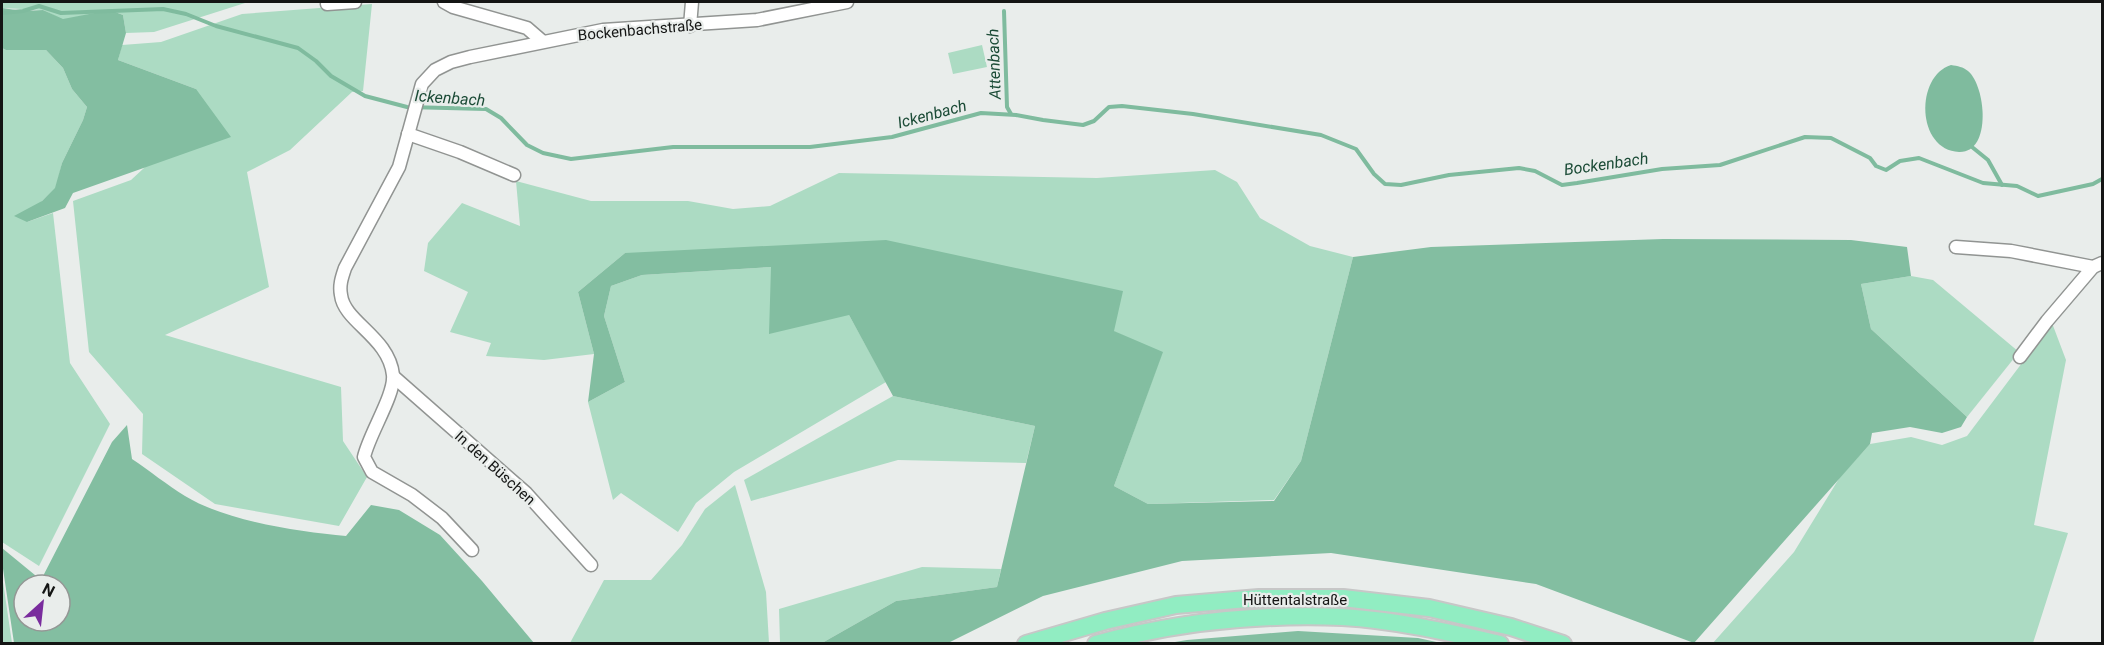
<svg xmlns="http://www.w3.org/2000/svg" width="2104" height="645" font-family="Roboto,sans-serif">
  <style>
    .green { fill: #acdbc3 }
    .forest { fill: #83bea1; fill-rule: evenodd }
    .water { fill: #7fbb9e }
    .lines { fill: none; stroke-linecap: round; stroke-linejoin: round }
    .stream { stroke: #7fbb9e; stroke-width: 4 }
    .minor-casing { stroke: #919492; stroke-width: 15 }
    .highway-casing { stroke: #c7c7c7; stroke-width: 20 }
    .minor { stroke: #fff; stroke-width: 12 }
    .highway { stroke: #91edc2; stroke-width: 16 }
    .labels { text-anchor: middle; dominant-baseline: central; stroke-width: 4.5; stroke-linejoin: round; paint-order: stroke }
    .street-label { font-size: 15px; fill: #141514; stroke: #e9edeb }
    .water-label { font-size: 16px; font-style: italic; fill: #1b4b36; stroke: #e9edeb }
  </style>
  <rect width="100%" height="100%" fill="#e9edeb"/>
  <!-- green -->
  <g class="green">
    <polygon points="2,2 268,2 245,3 154,32 126,33 123,15 110,10 63,20 43,10 2,8"/>
    <polygon points="372,4 363,91 352,92 290,150 247,172 269,287 165,335 341,387 343,441 367,477 339,526 215,504 142,454 143,414 89,352 73,201 131,180 144,168 196,89 118,60 122,45 161,42 242,14"/>
    <polygon points="982,45 987,67 953,74 948,53"/>
    <polygon points="2,48 6,50 46,50 63,68 72,89 87,107 83,120 62,163 56,188 42,201 27,222 53,213 70,363 110,424 39,566 2,542"/>
    <polygon points="1215,170 1237,182 1260,218 1310,246 1353,257 1301,461 1274,500 1148,504 1114,486 1162,353 1113,331 1122,291 625,253 578,292 594,354 544,360 486,356 491,343 450,332 468,292 424,271 428,243 462,203 520,226 516,181 591,201 688,201 733,209 770,206 839,173 1097,178"/>
    <polygon points="771,267 849,315 886,382 734,472 696,503 678,532 621,493 613,500 588,402 625,382 604,316 611,286 642,275"/>
    <polygon points="1911,276 1933,280 2019,352 1967,417 1871,329 1861,284"/>
    <polygon points="2052,323 2066,360 2034,525 2068,533 2033,643 1712,644 1794,552 1840,477 1870,444 1911,437 1942,445 1967,436"/>
    <polygon points="893,396 1035,426 1026,463 898,460 751,501 744,480"/>
    <polygon points="735,485 766,592 769,643 570,643 604,580 651,580 682,545 705,509"/>
    <polygon points="922,567 1001,569 997,587 896,601 822,643 780,643 779,609"/>
    <polygon points="2,575 12,643 2,643"/>
  </g>
  <!-- forest -->
  <g class="forest">
    <polygon points="2,8 23,11 43,10 63,19 110,10 123,15 126,33 118,60 196,89 231,137 73,193 65,208 27,222 14,216 42,201 55,188 62,163 83,120 87,107 72,89 63,68 46,50 6,50 2,48"/>
    <polygon points="1663,239 1851,240 1907,247 1911,276 1861,284 1871,329 1967,417 1961,427 1942,433 1910,427 1872,433 1870,444 1694,643 1536,584 1331,553 1182,561 1043,596 948,643 822,643 896,601 997,587 1035,426 893,396 849,315 769,334 771,267 642,275 611,286 604,316 625,382 588,402 594,354 578,292 625,253 886,240 1123,291 1114,331 1163,352 1114,486 1148,504 1274,501 1301,461 1353,257 1431,247"/>
    <path d="M127,425L132,459C150,471 167,485 185,496C226,521 298,532 346,536L371,505L399,510L440,535L482,581L534,643H14L2,562V548L41,580L112,442ZM24,585H60V621H24Z"/>
    <polygon points="1298,631 1418,638 1441,643 1169,643 1187,640"/>
  </g>
  <!-- water -->
  <path class="water" d="M1951,65C1958,66 1963,67 1968,71C1986,86 1992,153 1959,152C1916,150 1915,76 1951,65Z"/>
  <g class="lines">
    <!-- stream -->
    <g class="stream">
      <polyline points="1004,11 1007,107 1011,114"/>
      <polyline points="2,13 23,11 39,6 61,13 163,9 186,14 216,26 298,48 316,61 331,76 365,96 407,107 486,109 501,118 527,145 543,153 571,159 673,147 810,147 892,137 981,113 1016,115 1043,120 1083,125 1094,121 1109,107 1122,106 1193,114 1321,135 1356,149 1374,174 1385,184 1401,185 1449,175 1519,168 1535,171 1562,185 1577,183 1662,169 1720,165 1805,137 1831,138 1870,158 1876,166 1886,170 1900,161 1919,158 1983,183 2017,186 2038,196 2093,184 2102,179"/>
      <polyline points="1972,147 1988,160 2002,185"/>
    </g>
    <defs>
      <g id="minor">
        <polyline points="444,2 453,7 527,28 542,41"/>
        <polyline points="327,4 355,2"/>
        <polyline points="690,26 692,2"/>
        <polyline points="408,134 460,152 514,175"/>
        <polyline points="1956,247 2011,251 2093,267 2102,263"/>
        <polyline points="2020,357 2047,321 2093,267"/>
        <polyline points="394,377 526,493 591,565"/>
        <path d="M472,550L442,518L412,495L372,472L364,457C369,434 395,395 393,375C389,337 344,322 341,295C339,285 342,277 345,268L399,167L422,84L435,70L451,62L470,57L603,30L757,20L847,2"/>
      </g>
      <g id="highway">
        <polyline points="1026,644 1105,621 1176,605 1259,598 1343,598 1429,608 1511,627 1563,644"/>
        <path d="M1096,644C1175,622 1260,614 1342,617C1395,620 1448,632 1500,644"/>
      </g>
    </defs>
    <!-- minor casing -->
    <use href="#minor" class="minor-casing"/>
    <!-- highway casing -->
    <use href="#highway" class="highway-casing"/>
    <!-- minor -->
    <use href="#minor" class="minor"/>
    <!-- highway -->
    <use href="#highway" class="highway"/>
  </g>
  <g class="labels">
    <!-- street labels -->
    <g class="street-label">
      <text transform="translate(640 30) rotate(-5)">Bockenbachstraße</text>
      <text transform="translate(495 468) rotate(42)">In den Büschen</text>
      <text x="1295" y="600">Hüttentalstraße</text>
    </g>
    <!-- water labels -->
    <g class="water-label">
      <text transform="translate(994 64) rotate(-92)">Attenbach</text>
      <text transform="translate(450 98) rotate(4)">Ickenbach</text>
      <text transform="translate(932 114) rotate(-15)">Ickenbach</text>
      <text transform="translate(1606 164) rotate(-8)">Bockenbach</text>
    </g>
  </g>
  <!-- border -->
  <rect width="2104" height="645" fill="none" stroke="#141514" stroke-width="6"/>
  <!-- north arrow -->
  <g transform="translate(42 603) rotate(27)"><circle r="28" fill="#e9edeb" stroke="#949795" stroke-width="1.5"/>
  <path d="M0-4.5L10 22L0 15L-10 22Z" fill="#792c9d"/>
  <text y="-9" font-size="16" font-weight="bold" text-anchor="middle" fill="#141514">N</text>
  </g>
</svg>
